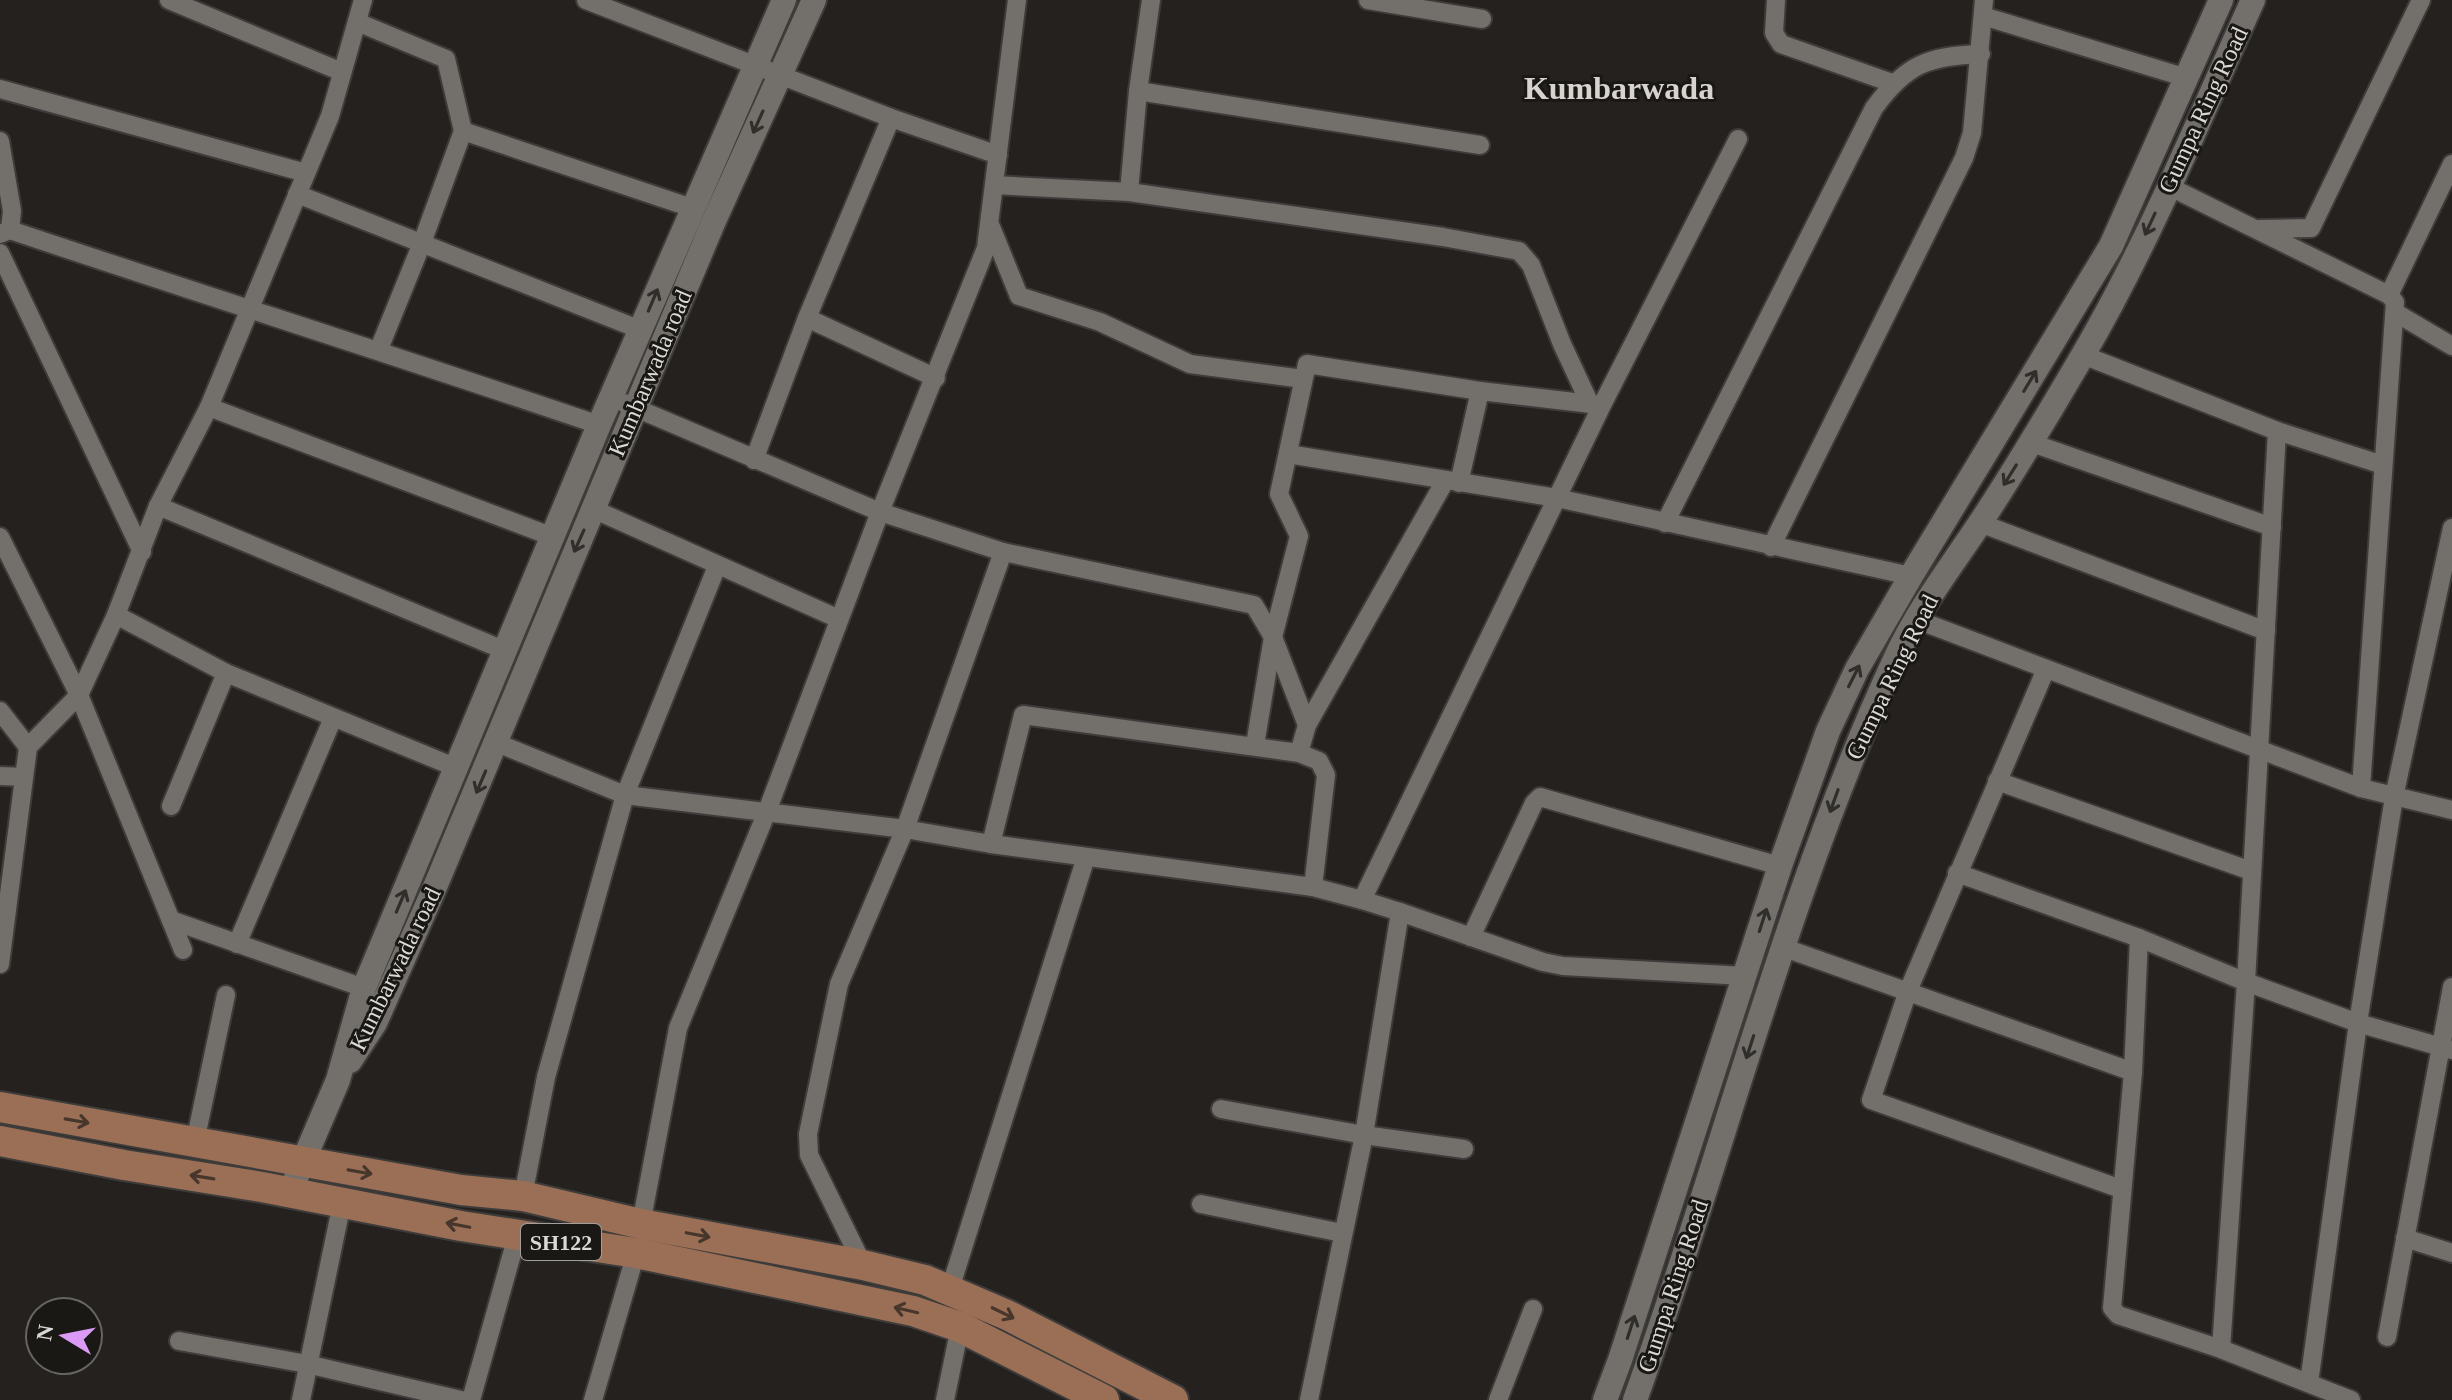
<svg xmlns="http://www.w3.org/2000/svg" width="2452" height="1400" font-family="'Times New Roman',serif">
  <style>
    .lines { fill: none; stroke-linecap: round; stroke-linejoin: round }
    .minor-casing { stroke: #3e3c3a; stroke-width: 22 }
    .tertiary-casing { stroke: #3e3c3a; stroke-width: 28 }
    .primary-casing { stroke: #3e3c3a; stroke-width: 34 }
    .minor { stroke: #73706c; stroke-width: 18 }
    .tertiary { stroke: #73706c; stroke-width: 24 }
    .primary { stroke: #9b6f56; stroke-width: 30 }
    .oneway { stroke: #302e2b }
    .oneway2 { stroke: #47362c }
    .labels { text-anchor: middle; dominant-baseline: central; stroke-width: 6; stroke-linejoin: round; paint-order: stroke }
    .shield { fill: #1a1815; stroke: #a19f9d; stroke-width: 2 }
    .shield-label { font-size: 22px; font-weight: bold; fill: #dbd9d7 }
    .street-label { font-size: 24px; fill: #dbd9d7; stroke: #1a1815 }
    .district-label { font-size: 32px; font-weight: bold; fill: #d7d3cf; stroke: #1a1815 }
  </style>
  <rect width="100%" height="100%" fill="#24211e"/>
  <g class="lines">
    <defs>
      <g id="minor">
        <polyline points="169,0 342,72"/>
        <polyline points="586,0 891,118 998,155"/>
        <polyline points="1368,0 1482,19"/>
        <polyline points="1776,0 1774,33 1781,44 1892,83"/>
        <polyline points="1983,16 2187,78"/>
        <polyline points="357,22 446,59 463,131 692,208"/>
        <polyline points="0,89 306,173"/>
        <polyline points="1138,91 1480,145"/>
        <polyline points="0,141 12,211 10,230 0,234"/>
        <polyline points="994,185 1129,192 1443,237 1519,251 1531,265 1562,344 1590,404"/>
        <polyline points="2168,186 2389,295 2395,302 2361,788"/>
        <polyline points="1129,192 1138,91 1151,0"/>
        <polyline points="297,194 641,330"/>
        <polyline points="991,227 1019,296 1100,322 1190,364 1303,379"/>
        <polyline points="2260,229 2311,228 2421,0"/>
        <path d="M10,230C206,296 403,358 599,425"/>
        <polyline points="0,253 142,552"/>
        <polyline points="2389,295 2452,164"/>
        <polyline points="2396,313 2452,346"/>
        <polyline points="807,318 936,378"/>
        <polyline points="379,349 422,243 463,131"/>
        <polyline points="2083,355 2277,431 2383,465"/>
        <polyline points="624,403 880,512 1003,552 1254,605 1273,637 1307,725"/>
        <polyline points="209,407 553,537"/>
        <polyline points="2029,442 2272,527"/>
        <polyline points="1288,454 1557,498 1911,576"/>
        <polyline points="754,460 807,318 891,118"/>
        <polyline points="1459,483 1480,391"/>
        <polyline points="158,506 506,651"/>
        <polyline points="593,509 839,619"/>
        <path d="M1665,523L1874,108C1906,64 1928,56 1981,54"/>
        <polyline points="1980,523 2266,631"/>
        <polyline points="0,537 79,695 183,950"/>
        <polyline points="1771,547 1964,158 1972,133 1984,0"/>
        <polyline points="717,566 625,795 905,829 991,844 1313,887 1362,900 1602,405 1738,139"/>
        <polyline points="116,615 226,673 457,768"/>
        <polyline points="1915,619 2361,788 2452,810"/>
        <polyline points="2046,669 1908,991 1871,1100 2121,1189"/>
        <polyline points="0,711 28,747"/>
        <polyline points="497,743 625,795 546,1077 523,1196"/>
        <polyline points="1255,745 1273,637 1299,536 1279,494 1307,364 1480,391 1600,405"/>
        <polyline points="1299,753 1307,725 1445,481"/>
        <polyline points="0,776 24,777"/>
        <polyline points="1997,781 2251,871"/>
        <polyline points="171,806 226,673"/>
        <polyline points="991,844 1023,715 1299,753 1319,761 1326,775 1313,887"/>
        <polyline points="1957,873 2139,938 2246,982 2358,1023 2452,1050"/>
        <polyline points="1400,912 1543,962 1563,966 1745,976"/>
        <polyline points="171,920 364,988"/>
        <polyline points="1471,937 1534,803 1540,797 1780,866"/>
        <polyline points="2139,938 2133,1072 2112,1308 2118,1315 2221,1349 2351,1400"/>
        <polyline points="237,944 333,718"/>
        <polyline points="1782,947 2133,1072"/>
        <polyline points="0,964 28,747 79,695 116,615 158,506 209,407 330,116 363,0"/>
        <polyline points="1221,1109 1364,1135 1464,1149"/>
        <polyline points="195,1142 226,995"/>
        <polyline points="1201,1204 1342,1233"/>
        <polyline points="641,1224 678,1028 766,814 880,512 986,248 1017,0"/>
        <polyline points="2405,1238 2452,1253"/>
        <polyline points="863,1265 809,1155 808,1134 839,984 905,829 1003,552"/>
        <polyline points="950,1289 1086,857"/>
        <polyline points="2387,1337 2452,987"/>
        <polyline points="179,1341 307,1364 461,1400"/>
        <polyline points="2221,1349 2246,982 2277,431"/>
        <polyline points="2309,1383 2358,1023 2394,797 2452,528"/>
        <polyline points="301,1400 342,1203"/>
        <polyline points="471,1400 517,1236"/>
        <polyline points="593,1400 636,1253"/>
        <polyline points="945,1400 960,1327"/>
        <polyline points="1309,1400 1364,1135 1400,912 1362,900"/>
        <polyline points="1498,1400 1533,1309"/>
      </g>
      <g id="tertiary">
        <polyline points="350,1061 375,1023 432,894 713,223 814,0"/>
        <polyline points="290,1192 338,1080 364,988 599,425 784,0"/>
        <polyline points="1605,1400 1620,1360 1780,866 1828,731 1857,669 1911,576 2111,246 2221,0"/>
        <path d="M1635,1400C1724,1153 1785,896 1896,657C1918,610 1949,569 1978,526C2015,471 2049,413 2083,355C2149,242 2199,119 2253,0"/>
      </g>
      <g id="primary">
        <polyline points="0,1107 461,1190 523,1196 641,1224 863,1265 925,1280 1007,1315 1173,1400"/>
        <polyline points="0,1141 124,1165 262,1187 461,1226 636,1253 913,1311 960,1327 1104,1400"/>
      </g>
    </defs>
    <!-- minor casing -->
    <use href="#minor" class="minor-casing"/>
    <!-- tertiary casing -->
    <use href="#tertiary" class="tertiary-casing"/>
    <!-- primary casing -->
    <use href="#primary" class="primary-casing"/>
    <!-- minor -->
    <use href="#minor" class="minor"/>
    <!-- tertiary -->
    <use href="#tertiary" class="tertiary"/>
    <!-- primary -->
    <use href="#primary" class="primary"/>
  </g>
  <!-- one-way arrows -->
  <defs><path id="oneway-shaft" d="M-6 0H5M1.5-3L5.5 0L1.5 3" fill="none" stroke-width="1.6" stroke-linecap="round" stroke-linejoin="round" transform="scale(2)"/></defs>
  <g class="oneway">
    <use href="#oneway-shaft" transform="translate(758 122) rotate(114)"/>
    <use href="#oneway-shaft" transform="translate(2150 224) rotate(115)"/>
    <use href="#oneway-shaft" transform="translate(653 300) rotate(-67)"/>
    <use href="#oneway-shaft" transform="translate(2030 381) rotate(-59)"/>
    <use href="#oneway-shaft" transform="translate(2010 475) rotate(122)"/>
    <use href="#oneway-shaft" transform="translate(579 541) rotate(114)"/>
    <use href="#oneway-shaft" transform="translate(1854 676) rotate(-63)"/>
    <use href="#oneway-shaft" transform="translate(481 782) rotate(113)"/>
    <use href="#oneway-shaft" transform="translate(1834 801) rotate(110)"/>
    <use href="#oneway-shaft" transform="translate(401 901) rotate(-67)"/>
    <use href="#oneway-shaft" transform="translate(1763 920) rotate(-72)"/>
    <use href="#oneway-shaft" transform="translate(1750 1047) rotate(108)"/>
    <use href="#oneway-shaft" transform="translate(1631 1327) rotate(-72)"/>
  </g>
  <g class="oneway2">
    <use href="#oneway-shaft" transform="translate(77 1121) rotate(10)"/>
    <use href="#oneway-shaft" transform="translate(360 1172) rotate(10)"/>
    <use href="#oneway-shaft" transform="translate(202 1177) rotate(-171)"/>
    <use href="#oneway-shaft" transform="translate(458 1225) rotate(-169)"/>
    <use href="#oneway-shaft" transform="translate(698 1235) rotate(11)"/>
    <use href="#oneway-shaft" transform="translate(906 1310) rotate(-167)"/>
    <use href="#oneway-shaft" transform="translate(1003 1313) rotate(26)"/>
  </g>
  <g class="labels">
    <!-- shield labels -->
    <rect class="shield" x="521" y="1224" width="80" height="36" rx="6"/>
    <g class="shield-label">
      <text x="561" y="1242">SH122</text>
    </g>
    <!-- street labels -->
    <g class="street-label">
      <text transform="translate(2203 110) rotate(-65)">Gumpa Ring Road</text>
      <text transform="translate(650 373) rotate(-67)">Kumbarwada road</text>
      <text transform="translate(1892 677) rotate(-64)">Gumpa Ring Road</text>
      <text transform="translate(395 969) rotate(-64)">Kumbarwada road</text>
      <text transform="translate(1673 1286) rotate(-72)">Gumpa Ring Road</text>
    </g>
    <!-- district labels -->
    <g class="district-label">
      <text x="1619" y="88">Kumbarwada</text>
    </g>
  </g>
  <!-- north arrow -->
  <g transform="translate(64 1336) rotate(280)"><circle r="38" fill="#1a1815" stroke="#676563" stroke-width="2"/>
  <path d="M0-6L14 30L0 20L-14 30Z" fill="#da9af6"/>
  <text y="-12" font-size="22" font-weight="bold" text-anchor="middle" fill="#dbd9d7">N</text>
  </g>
</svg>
